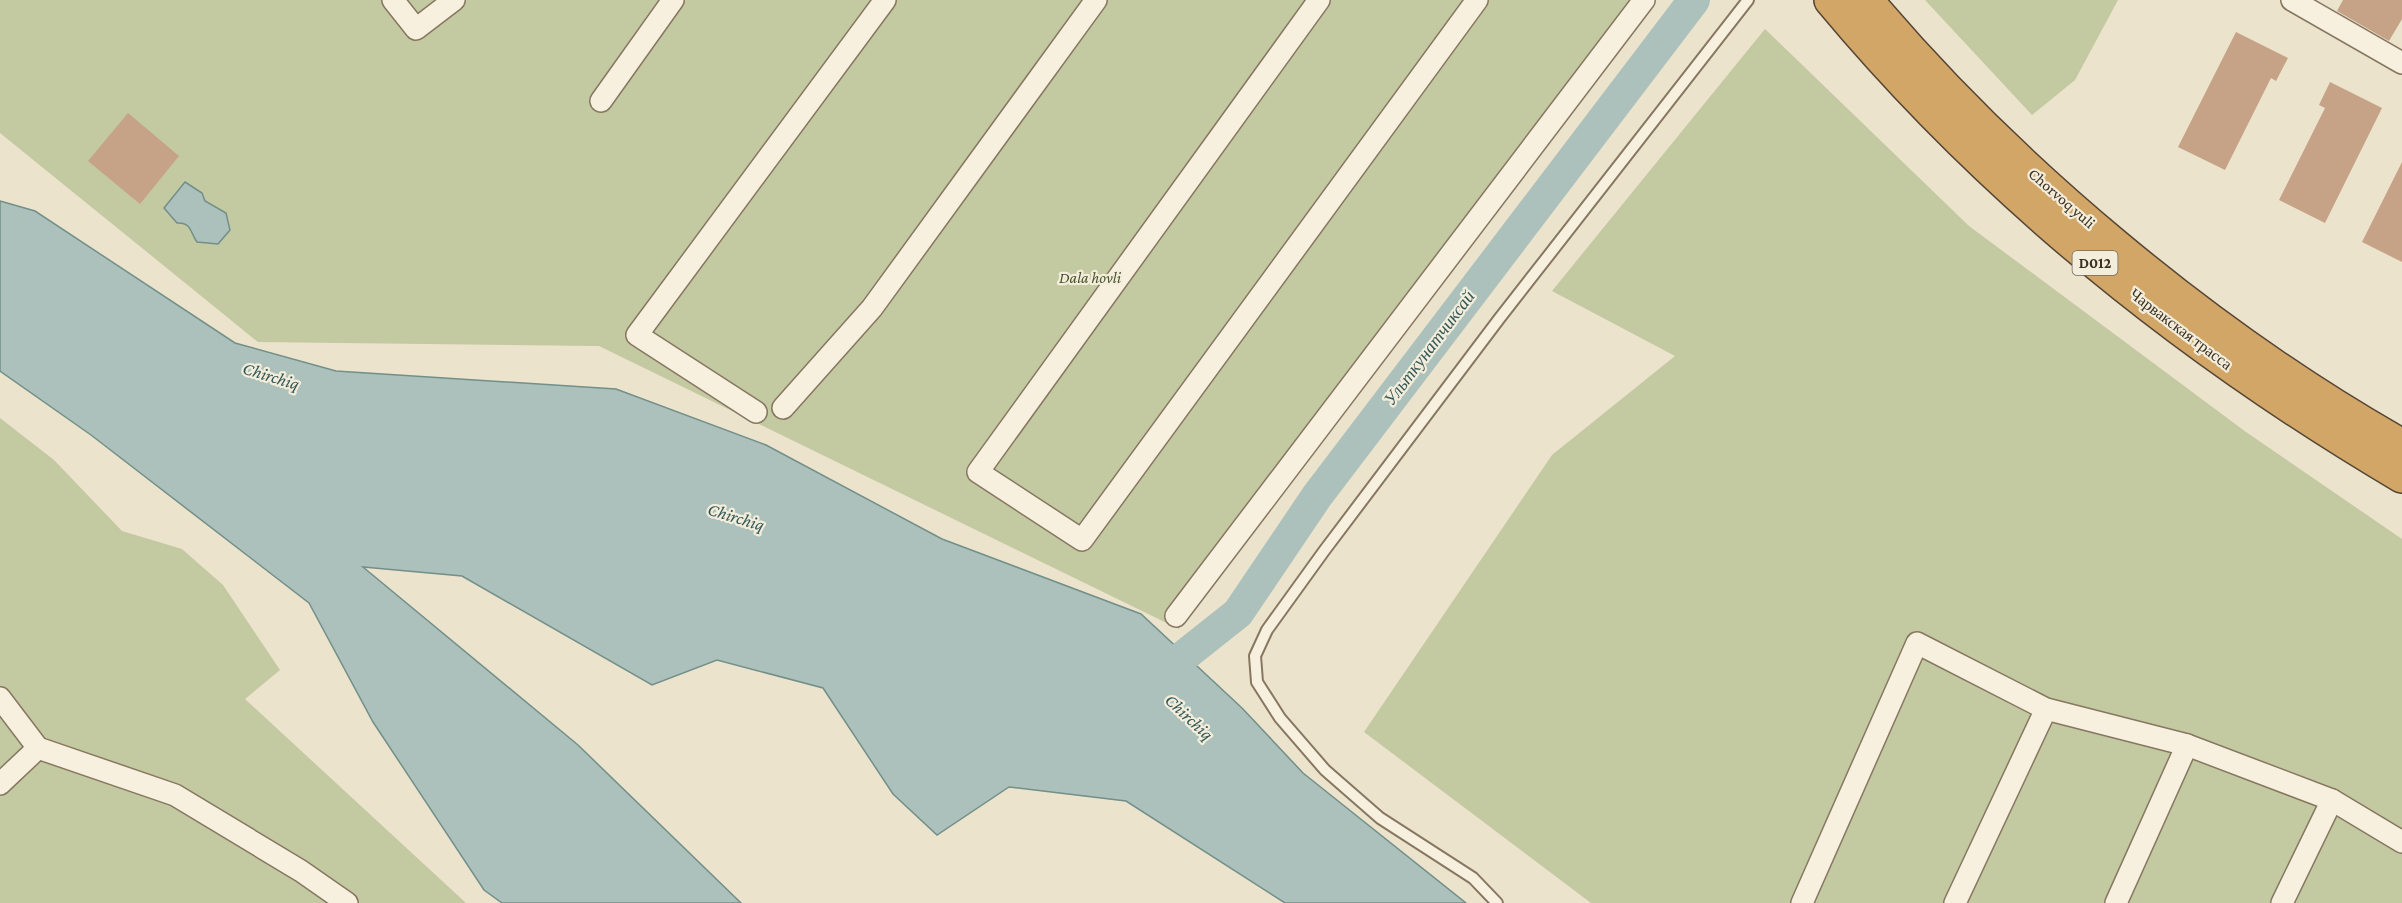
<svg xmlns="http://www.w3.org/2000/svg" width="2402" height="903" font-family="'Crimson Pro',serif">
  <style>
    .green { fill: #c3c9a1 }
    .water { fill: #acc1bb; stroke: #738f89; stroke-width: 1.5 }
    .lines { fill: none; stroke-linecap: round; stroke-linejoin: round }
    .river { stroke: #acc1bb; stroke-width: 32 }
    .building { fill: #c6a386 }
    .lane-casing { stroke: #877761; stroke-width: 14 }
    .street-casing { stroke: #877761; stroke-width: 24 }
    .highway-casing { stroke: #564535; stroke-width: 36 }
    .lane { stroke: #f7f0df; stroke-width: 10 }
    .street { stroke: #f7f0df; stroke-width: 21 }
    .highway { stroke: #d1a667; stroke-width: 33 }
    .labels { text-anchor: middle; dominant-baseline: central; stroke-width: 4.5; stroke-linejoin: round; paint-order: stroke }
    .shield { fill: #f3eddb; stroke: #72685a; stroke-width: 1.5 }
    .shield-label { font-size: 15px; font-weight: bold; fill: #3a2f23 }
    .street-label { font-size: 16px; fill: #3a2f23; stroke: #f3eddb }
    .park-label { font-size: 16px; font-style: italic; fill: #48542c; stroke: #f3eddb }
    .water-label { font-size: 18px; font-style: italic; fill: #345857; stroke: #f3eddb }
  </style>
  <rect width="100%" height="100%" fill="#ebe3cc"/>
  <!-- green -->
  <g class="green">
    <polygon points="0,0 1632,0 1179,629 599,346 258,342 0,133"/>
    <polygon points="1925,0 2118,0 2075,80 2032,115"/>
    <polygon points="1765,29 1969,226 2246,432 2402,539 2402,903 1591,903 1364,732 1552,455 1675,356 1552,291"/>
    <polygon points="0,418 54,460 122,531 182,549 223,585 280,670 245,699 466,903 0,903"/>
  </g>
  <!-- water -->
  <g class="water">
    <path d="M185,182L202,193L205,201L226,213L230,230L218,244L197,242C190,233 192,222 177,223L164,208Z"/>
    <polygon points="0,201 35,211 235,343 336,371 616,389 766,445 942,539 1141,614 1242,708 1303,773 1466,903 1285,903 1126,801 1009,787 937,835 893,794 823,688 717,660 652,685 462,576 363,567 578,745 741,903 502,903 484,890 373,722 309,603 91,435 0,371"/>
  </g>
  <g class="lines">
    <!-- river -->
    <polyline class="river" points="1151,682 1238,613 1317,496 1694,0"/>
  </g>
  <!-- building -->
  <g class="building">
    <polygon points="2343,0 2402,0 2402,19 2389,41 2337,11"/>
    <polygon points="2236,32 2288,58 2276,81 2271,78 2225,170 2178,147"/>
    <polygon points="2330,82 2382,108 2325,223 2279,200 2325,108 2319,105"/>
    <polygon points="128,113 179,156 140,204 88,161"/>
    <polygon points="2402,162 2402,262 2362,242"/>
  </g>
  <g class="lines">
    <defs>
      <polyline id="lane" points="1497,903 1473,878 1380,818 1325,770 1280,718 1257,682 1255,656 1267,630 1324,551 1499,319 1748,0"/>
      <g id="street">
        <polyline points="393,0 416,29 454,0"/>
        <polyline points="1319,0 978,472 1082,540 1477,0"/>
        <polyline points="2292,0 2402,63"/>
        <polyline points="601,101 673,0"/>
        <polyline points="783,408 872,308 1096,0"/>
        <polyline points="756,412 637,335 885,0"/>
        <polyline points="1176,616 1644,0"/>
        <polyline points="0,698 38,748 175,795 301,871 347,903"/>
        <polyline points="0,784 38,748"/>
        <polyline points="1802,903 1917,643 2046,709 2187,745 2332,800 2402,842"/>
        <polyline points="1955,903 2046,709"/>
        <polyline points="2116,903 2187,745"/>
        <polyline points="2282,903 2332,800"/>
      </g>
      <g id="highway">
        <path d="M1831,0C1991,192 2187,349 2402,476"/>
        <path d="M1866,0C2009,170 2209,337 2402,446"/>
      </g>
    </defs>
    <!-- lane casing -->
    <use href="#lane" class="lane-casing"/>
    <!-- street casing -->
    <use href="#street" class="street-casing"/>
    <!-- highway casing -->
    <use href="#highway" class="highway-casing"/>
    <!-- lane -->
    <use href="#lane" class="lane"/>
    <!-- street -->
    <use href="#street" class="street"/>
    <!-- highway -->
    <use href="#highway" class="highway"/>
  </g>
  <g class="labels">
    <!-- shield labels -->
    <rect class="shield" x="2072.5" y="251" width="45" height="24" rx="4.5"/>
    <g class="shield-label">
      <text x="2095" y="263">D012</text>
    </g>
    <!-- street labels -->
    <g class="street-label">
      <text transform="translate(2062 198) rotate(41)">Chorvoq yuli</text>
      <text transform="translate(2181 329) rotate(37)">Чарвакская трасса</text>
    </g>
    <!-- park labels -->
    <g class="park-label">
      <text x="1090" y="277">Dala hovli</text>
    </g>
    <!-- water labels -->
    <g class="water-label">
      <text transform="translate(1429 348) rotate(-53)">Ульткунатчиксай</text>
      <text transform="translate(271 376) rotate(17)">Chirchiq</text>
      <text transform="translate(736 517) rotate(17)">Chirchiq</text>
      <text transform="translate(1189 717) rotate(43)">Chirchiq</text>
    </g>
  </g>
</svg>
